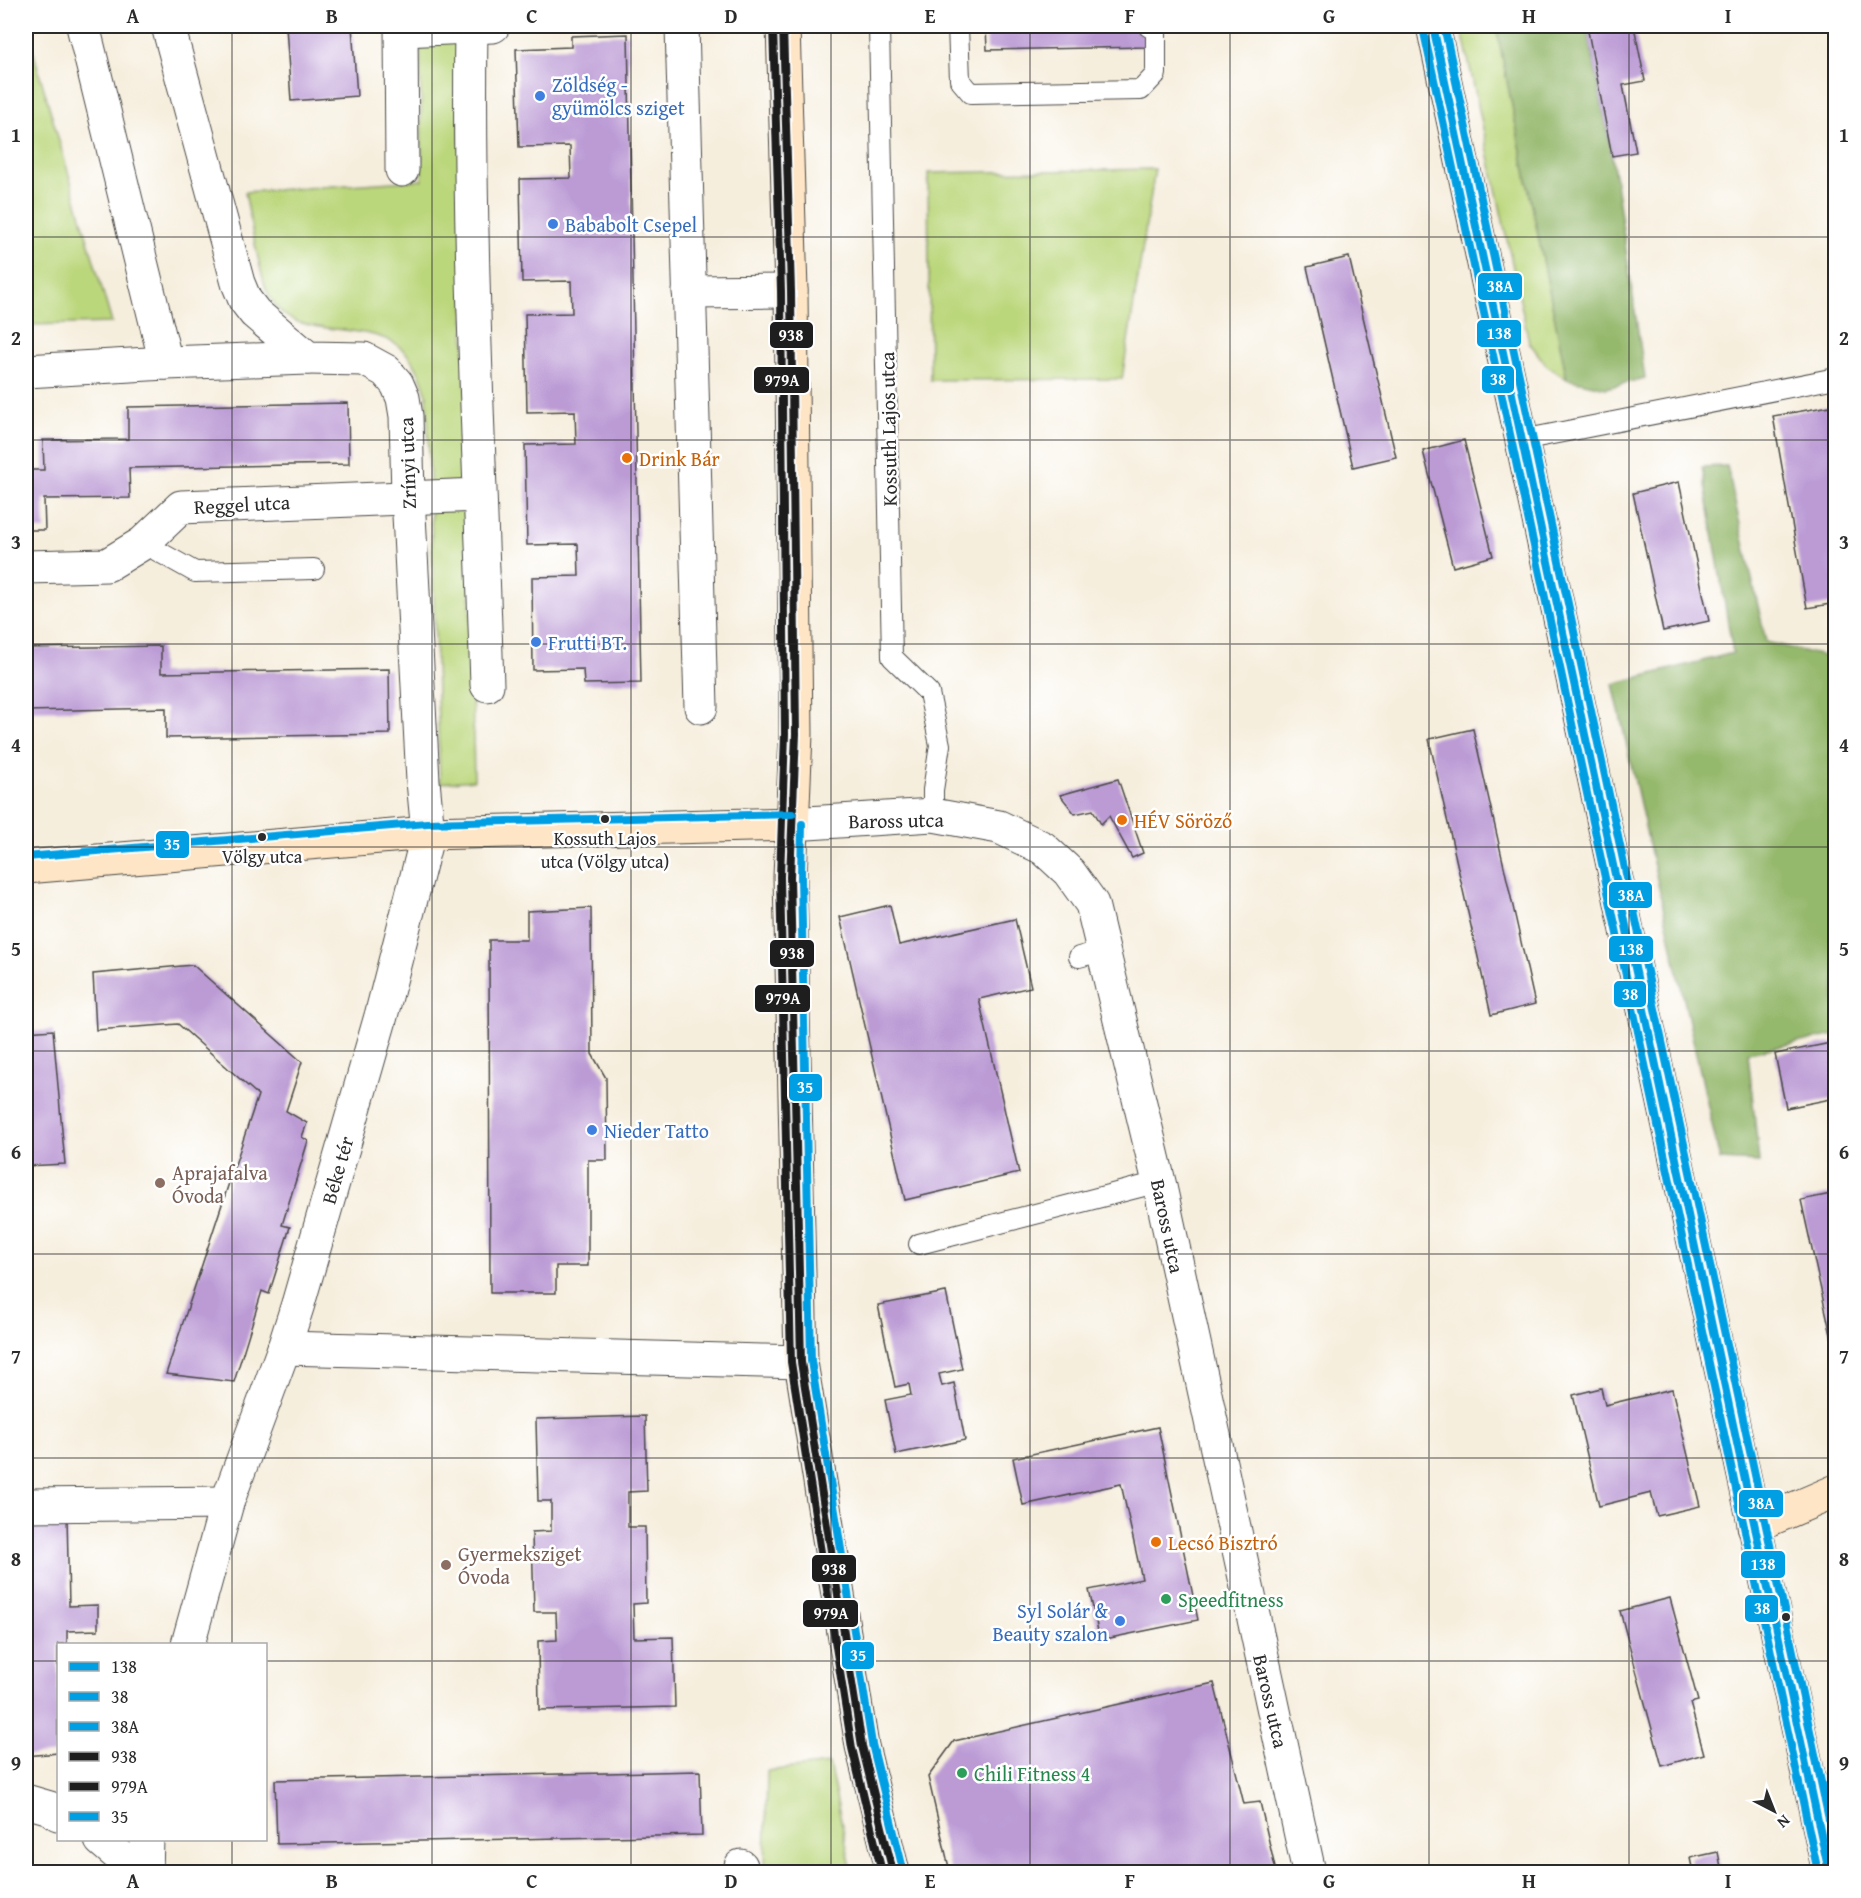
<svg xmlns="http://www.w3.org/2000/svg" width="1861" height="1898" font-family="'Gentium Book Plus',serif">
  <style>
    .green { fill: #bbd77c; stroke: #738154; stroke-width: 1.5 }
    .forest { fill: #94b86c; stroke: #60724c; stroke-width: 1.5 }
    .building { fill: #bc9bd5 }
    .lines { fill: none; stroke-linecap: round; stroke-linejoin: round }
    .lane-casing { stroke: #494846; stroke-width: 22 }
    .street-casing { stroke: #494846; stroke-width: 35 }
    .secondary-casing { stroke: #494846; stroke-width: 35 }
    .lane { stroke: #fff; stroke-width: 20 }
    .street { stroke: #fff; stroke-width: 33 }
    .secondary { stroke: #fde5c5; stroke-width: 33 }
    .bus-1-casing { stroke: #fff; stroke-width: 12 }
    .bus-2-casing { stroke: #fff; stroke-width: 12 }
    .bus-3-casing { stroke: #fff; stroke-width: 12 }
    .bus-4-casing { stroke: #fff; stroke-width: 12 }
    .bus-5-casing { stroke: #fff; stroke-width: 12 }
    .bus-6-casing { stroke: #fff; stroke-width: 12 }
    .bus-1 { stroke: #009ee3; stroke-width: 8 }
    .bus-2 { stroke: #009fe3; stroke-width: 8 }
    .bus-3 { stroke: #009fe3; stroke-width: 8 }
    .bus-4 { stroke: #1e1e1e; stroke-width: 8 }
    .bus-5 { stroke: #1e1e1e; stroke-width: 8 }
    .bus-6 { stroke: #009ee3; stroke-width: 8 }
    .grid { fill: none; stroke: #2b2b2b; stroke-width: 1.5; stroke-opacity: 0.55 }
    .shop-dot { fill: #3f7fe0; stroke: #fff; stroke-width: 2 }
    .food-dot { fill: #e8710a; stroke: #fff; stroke-width: 2 }
    .bus-dot { fill: #2b2b2b; stroke: #fff; stroke-width: 2 }
    .education-dot { fill: #8d6e63; stroke: #fff; stroke-width: 2 }
    .leisure-dot { fill: #2e9e5b; stroke: #fff; stroke-width: 2 }
    .labels { text-anchor: middle; dominant-baseline: central; stroke-width: 5; stroke-linejoin: round; paint-order: stroke }
    .bus-label { font-size: 18px; fill: #2b2b2b; stroke: #fff }
    .shop-label { font-size: 20px; fill: #366cbe; stroke: #fff; text-anchor: start }
    .street-label { font-size: 20px; fill: #2b2b2b; stroke: #fff }
    .food-label { font-size: 20px; fill: #c56008; stroke: #fff; text-anchor: start }
    .education-label { font-size: 20px; fill: #785e54; stroke: #fff; text-anchor: start }
    .leisure-label { font-size: 20px; fill: #27864d; stroke: #fff; text-anchor: start }
    .line-badge { stroke: #fff; stroke-width: 2 }
    .badge-label { font-size: 16px; text-anchor: middle; font-weight: bold; fill: #fff }
    .neatline { fill: none; stroke: #2b2b2b; stroke-width: 2 }
    .grid-label { font-size: 20px; text-anchor: middle; font-weight: bold; fill: #2b2b2b }
  </style>
  <rect width="100%" height="100%" fill="#fff"/>
  <filter id="ink" filterUnits="userSpaceOnUse"><feTurbulence type="fractalNoise" baseFrequency=".0167" numOctaves="2"/><feDisplacementMap in="SourceGraphic" scale="12" xChannelSelector="R" yChannelSelector="G"/><feConvolveMatrix kernelMatrix="1 2 1 2 8 2 1 2 1" color-interpolation-filters="sRGB"/></filter>
  <filter id="wash" filterUnits="userSpaceOnUse"><feTurbulence type="fractalNoise" baseFrequency=".008" numOctaves="4" result="noise"/><feDisplacementMap in="SourceGraphic" scale="24" xChannelSelector="R" yChannelSelector="G"/><feGaussianBlur stdDeviation="1.35" result="paint"/><feColorMatrix in="noise" values="0 0 0 0 0 0 0 0 0 0 0 0 0 0 0 0 0 1.4 0 .05"/><feComposite in="paint" operator="in"/></filter>
  <g filter="url(#wash)">
    <rect width="100%" height="100%" fill="#f6eedd"/>
    <!-- green -->
    <g class="green">
      <polygon points="26,26 37,65 112,323 26,325"/>
      <path d="M420,26H458L474,780L440,783L427,396C410,331 377,335 319,327C306,325 292,322 282,313C276,307 267,294 265,286C256,255 251,223 245,192L422,180Z"/>
      <polygon points="1461,26 1496,26 1567,379 1546,365 1529,342"/>
      <polygon points="1155,169 1122,379 930,380 928,173"/>
      <polygon points="829,1764 852,1872 765,1872 767,1771"/>
    </g>
    <!-- forest -->
    <g class="forest">
      <polygon points="1496,26 1587,26 1612,156 1645,378 1606,388 1567,379"/>
      <polygon points="1727,466 1766,642 1836,659 1835,1035 1748,1053 1759,1162 1720,1160 1613,684 1733,653 1702,467"/>
    </g>
    <g id="blocks">
      <!-- building -->
      <g class="building">
        <polygon points="286,26 352,26 357,96 291,101"/>
        <polygon points="986,26 1146,26 1146,47 987,50"/>
        <polygon points="1587,26 1634,26 1645,81 1623,85 1636,152 1612,156"/>
        <polygon points="628,34 641,683 584,684 583,669 533,670 532,577 579,576 578,544 527,545 525,445 576,444 575,411 527,412 525,314 572,313 571,281 522,282 520,179 571,178 570,146 519,147 516,49 571,47 571,36"/>
        <polygon points="1349,257 1396,457 1353,467 1307,267"/>
        <polygon points="348,403 349,464 129,468 130,498 44,499 45,530 26,530 26,470 44,470 43,440 128,439 128,407"/>
        <polygon points="1836,405 1836,603 1807,608 1773,416"/>
        <polygon points="1464,440 1493,556 1453,567 1423,451"/>
        <polygon points="1679,482 1709,621 1663,631 1633,493"/>
        <polygon points="161,646 161,673 389,669 390,734 166,738 166,708 26,711 26,648"/>
        <polygon points="1473,729 1535,1004 1491,1015 1429,739"/>
        <polygon points="1118,779 1143,853 1132,858 1109,816 1101,824 1093,810 1075,814 1060,795"/>
        <polygon points="890,905 899,945 1015,919 1031,987 979,999 1019,1173 905,1200 840,917"/>
        <polygon points="591,908 592,1054 606,1078 607,1160 588,1160 588,1266 556,1266 556,1293 490,1293 489,940 527,940 527,911"/>
        <polygon points="193,965 302,1062 286,1111 307,1123 302,1137 308,1141 282,1225 290,1227 269,1294 262,1291 234,1382 166,1374 258,1095 178,1024 96,1030 93,974"/>
        <polygon points="53,1030 65,1164 26,1166 26,1032"/>
        <polygon points="1836,1042 1836,1098 1786,1108 1775,1054"/>
        <polygon points="1836,1193 1836,1353 1835,1353 1801,1200"/>
        <polygon points="946,1292 962,1369 939,1374 942,1386 954,1383 965,1440 896,1454 885,1400 911,1395 909,1384 895,1387 878,1305"/>
        <polygon points="1601,1388 1605,1405 1672,1389 1700,1506 1657,1516 1651,1493 1599,1506 1573,1395"/>
        <polygon points="645,1416 647,1491 628,1492 628,1527 645,1527 646,1603 633,1604 634,1638 673,1637 675,1707 539,1710 538,1641 557,1640 556,1612 534,1612 532,1532 551,1531 551,1501 538,1501 536,1419"/>
        <polygon points="1158,1427 1198,1620 1100,1640 1089,1590 1142,1579 1121,1484 1023,1505 1013,1458"/>
        <polygon points="67,1516 69,1606 98,1605 98,1630 67,1631 67,1644 58,1644 58,1753 26,1756 26,1517"/>
        <polygon points="1670,1598 1698,1701 1690,1703 1704,1754 1662,1766 1620,1611"/>
        <polygon points="1214,1683 1244,1804 1260,1802 1276,1872 950,1872 928,1777 954,1741"/>
        <polygon points="700,1771 702,1835 277,1844 275,1780"/>
        <polygon points="1718,1852 1722,1872 1693,1872 1690,1858"/>
      </g>
    </g>
  </g>
  <g filter="url(#ink)">
    <use href="#blocks" fill-opacity="0" stroke="#494846" stroke-width="1.5"/>
    <g class="lines">
      <defs>
        <g id="lane">
          <polyline points="879,26 892,657 929,693 940,745 933,790 933,815"/>
          <polyline points="958,26 960,80 971,93 1141,90 1156,74 1156,31 1148,26"/>
          <polyline points="1522,440 1836,378"/>
          <polyline points="143,543 195,572 314,569"/>
          <polyline points="1079,957 1104,950"/>
          <polyline points="919,1244 1159,1182"/>
        </g>
        <g id="street">
          <polyline points="83,26 166,363"/>
          <polyline points="168,26 238,283 245,300 255,313 308,358 364,359 386,371 397,384 403,398 406,416 408,496 423,781 428,833 381,1016 298,1304 284,1348 227,1503 188,1644"/>
          <polyline points="401,26 402,170"/>
          <path d="M471,26C468,245 480,465 487,685"/>
          <polyline points="682,26 701,707"/>
          <polyline points="402,30 493,26"/>
          <polyline points="689,292 791,291"/>
          <polyline points="26,371 166,363 308,358"/>
          <polyline points="26,567 107,565 143,543 181,507 479,495"/>
          <polyline points="792,824 933,815 999,827 1043,848 1069,872 1092,904 1159,1182 1309,1872"/>
          <polyline points="284,1348 801,1362"/>
          <polyline points="26,1505 227,1503"/>
          <polyline points="26,1801 50,1808 58,1814"/>
          <polyline points="101,1840 138,1872"/>
          <polyline points="146,1872 147,1840"/>
          <polyline points="740,1872 741,1866"/>
        </g>
        <g id="secondary">
          <polyline points="783,26 791,291 796,734 790,877 801,1362 862,1746 893,1872"/>
          <polyline points="1433,26 1829,1872"/>
          <polyline points="26,867 428,833 792,824"/>
          <polyline points="1754,1526 1836,1491"/>
        </g>
      </defs>
      <!-- lane casing -->
      <use href="#lane" class="lane-casing"/>
      <!-- street casing -->
      <use href="#street" class="street-casing"/>
      <!-- secondary casing -->
      <use href="#secondary" class="secondary-casing"/>
      <!-- lane -->
      <use href="#lane" class="lane"/>
      <!-- street -->
      <use href="#street" class="street"/>
      <!-- secondary -->
      <use href="#secondary" class="secondary"/>
      <defs>
        <polyline id="bus-1" points="1433,26 1829,1872"/>
        <polyline id="bus-2" points="1423,28 1818,1872"/>
        <polyline id="bus-3" points="1444,26 1836,1852"/>
        <polyline id="bus-4" points="783,26 791,291 796,734 790,877 801,1362 862,1746 893,1872"/>
        <polyline id="bus-5" points="773,26 781,291 785,734 780,877 791,1362 852,1748 882,1872"/>
        <g id="bus-6">
          <polyline points="802,824 801,877 811,1361 872,1744 903,1869"/>
          <polyline points="26,857 427,823 792,814"/>
        </g>
      </defs>
      <!-- bus-1 casing -->
      <use href="#bus-1" class="bus-1-casing"/>
      <!-- bus-2 casing -->
      <use href="#bus-2" class="bus-2-casing"/>
      <!-- bus-3 casing -->
      <use href="#bus-3" class="bus-3-casing"/>
      <!-- bus-4 casing -->
      <use href="#bus-4" class="bus-4-casing"/>
      <!-- bus-5 casing -->
      <use href="#bus-5" class="bus-5-casing"/>
      <!-- bus-6 casing -->
      <use href="#bus-6" class="bus-6-casing"/>
      <!-- bus-1 -->
      <use href="#bus-1" class="bus-1"/>
      <!-- bus-2 -->
      <use href="#bus-2" class="bus-2"/>
      <!-- bus-3 -->
      <use href="#bus-3" class="bus-3"/>
      <!-- bus-4 -->
      <use href="#bus-4" class="bus-4"/>
      <!-- bus-5 -->
      <use href="#bus-5" class="bus-5"/>
      <!-- bus-6 -->
      <use href="#bus-6" class="bus-6"/>
    </g>
  </g>
  <!-- grid -->
  <path class="grid" d="M232,26V1644M432,26V1872M631,26V1872M831,26V1872M1030,26V1872M1230,26V1872M1429,26V1872M1629,26V1872M26,237H1836M26,440H1836M26,644H1836M26,847H1836M26,1051H1836M26,1254H1836M26,1458H1836M26,1661H58M266,1661H1836M232,1840V1872"/>
  <!-- markers -->
  <g class="shop-dot">
    <circle cx="540" cy="96" r="6"/>
    <circle cx="553" cy="224" r="6"/>
    <circle cx="536" cy="642" r="6"/>
    <circle cx="592" cy="1130" r="6"/>
    <circle cx="1120" cy="1621" r="6"/>
  </g>
  <g class="food-dot">
    <circle cx="627" cy="458" r="6"/>
    <circle cx="1122" cy="820" r="6"/>
    <circle cx="1156" cy="1542" r="6"/>
  </g>
  <g class="bus-dot">
    <circle cx="605" cy="819" r="5"/>
    <circle cx="262" cy="837" r="5"/>
    <circle cx="1786" cy="1617" r="5"/>
  </g>
  <g class="education-dot">
    <circle cx="160" cy="1183" r="6"/>
    <circle cx="446" cy="1565" r="6"/>
  </g>
  <g class="leisure-dot">
    <circle cx="1166" cy="1599" r="6"/>
    <circle cx="962" cy="1773" r="6"/>
  </g>
  <g class="labels">
    <!-- bus labels -->
    <g class="bus-label">
      <text x="605" y="838">Kossuth Lajos<tspan x="605" dy="23">utca (Völgy utca)</tspan></text>
      <text x="262" y="856">Völgy utca</text>
    </g>
    <!-- shop labels -->
    <g class="shop-label">
      <text x="552" y="84">Zöldség -<tspan x="552" dy="23">gyümölcs sziget</tspan></text>
      <text x="565" y="224">Bababolt Csepel</text>
      <text x="548" y="642">Frutti BT.</text>
      <text x="604" y="1130">Nieder Tatto</text>
      <text x="1108" y="1610" text-anchor="end">Syl Solár &amp;<tspan x="1108" dy="23">Beauty szalon</tspan></text>
    </g>
    <!-- street labels -->
    <g class="street-label">
      <text transform="translate(888 429) rotate(-91)">Kossuth Lajos utca</text>
      <text transform="translate(407 463) rotate(-92)">Zrínyi utca</text>
      <text transform="translate(242 504) rotate(-3)">Reggel utca</text>
      <text transform="translate(896 820) rotate(-1)">Baross utca</text>
      <text transform="translate(337 1170) rotate(-74)">Béke tér</text>
      <text transform="translate(1168 1226) rotate(78)">Baross utca</text>
      <text transform="translate(1271 1701) rotate(77)">Baross utca</text>
    </g>
    <!-- food labels -->
    <g class="food-label">
      <text x="639" y="458">Drink Bár</text>
      <text x="1134" y="820">HÉV Söröző</text>
      <text x="1168" y="1542">Lecsó Bisztró</text>
    </g>
    <!-- education labels -->
    <g class="education-label">
      <text x="172" y="1172">Aprajafalva<tspan x="172" dy="23">Óvoda</tspan></text>
      <text x="458" y="1553">Gyermeksziget<tspan x="458" dy="23">Óvoda</tspan></text>
    </g>
    <!-- leisure labels -->
    <g class="leisure-label">
      <text x="1178" y="1599">Speedfitness</text>
      <text x="974" y="1773">Chili Fitness 4</text>
    </g>
  </g>
  <g class="line-badge">
    <rect x="1477" y="272" width="46" height="29" rx="6" fill="#009fe3"/>
    <rect x="1476" y="319" width="46" height="29" rx="6" fill="#009ee3"/>
    <rect x="769" y="321" width="45" height="28" rx="6" fill="#1e1e1e"/>
    <rect x="1481" y="365" width="34" height="29" rx="6" fill="#009fe3"/>
    <rect x="753" y="366" width="57" height="28" rx="6" fill="#1e1e1e"/>
    <rect x="155" y="830" width="35" height="29" rx="6" fill="#009ee3"/>
    <rect x="1608" y="881" width="45" height="28" rx="6" fill="#009fe3"/>
    <rect x="1608" y="935" width="46" height="28" rx="6" fill="#009ee3"/>
    <rect x="769" y="939" width="46" height="29" rx="6" fill="#1e1e1e"/>
    <rect x="1613" y="980" width="34" height="28" rx="6" fill="#009fe3"/>
    <rect x="754" y="984" width="57" height="29" rx="6" fill="#1e1e1e"/>
    <rect x="788" y="1073" width="35" height="29" rx="6" fill="#009ee3"/>
    <rect x="1738" y="1489" width="46" height="29" rx="6" fill="#009fe3"/>
    <rect x="1740" y="1550" width="46" height="29" rx="6" fill="#009ee3"/>
    <rect x="811" y="1554" width="46" height="29" rx="6" fill="#1e1e1e"/>
    <rect x="1744" y="1594" width="35" height="29" rx="6" fill="#009fe3"/>
    <rect x="802" y="1599" width="57" height="29" rx="6" fill="#1e1e1e"/>
    <rect x="841" y="1641" width="34" height="29" rx="6" fill="#009ee3"/>
  </g>
  <g class="badge-label">
    <text x="1500" y="292">38A</text>
    <text x="1499" y="339">138</text>
    <text x="791" y="341">938</text>
    <text x="1498" y="385">38</text>
    <text x="782" y="386">979A</text>
    <text x="172" y="850">35</text>
    <text x="1631" y="901">38A</text>
    <text x="1631" y="955">138</text>
    <text x="792" y="959">938</text>
    <text x="1630" y="1000">38</text>
    <text x="783" y="1004">979A</text>
    <text x="805" y="1093">35</text>
    <text x="1761" y="1509">38A</text>
    <text x="1763" y="1570">138</text>
    <text x="834" y="1575">938</text>
    <text x="1762" y="1614">38</text>
    <text x="831" y="1619">979A</text>
    <text x="858" y="1661">35</text>
  </g>
  <!-- margin -->
  <rect width="1861" height="1898" fill="none" stroke="#fff" stroke-width="66"/>
  <!-- legend -->
  <rect x="57" y="1643" width="210" height="198" fill="#ffffff" stroke="#aaaaaa" stroke-width="1.5"/>
  <rect x="69" y="1662" width="30" height="9" fill="#009ee3" stroke="#aaaaaa" stroke-width="1.5"/>
  <text x="111" y="1673" font-size="18" fill="#2b2b2b">138</text>
  <rect x="69" y="1692" width="30" height="9" fill="#009fe3" stroke="#aaaaaa" stroke-width="1.5"/>
  <text x="111" y="1703" font-size="18" fill="#2b2b2b">38</text>
  <rect x="69" y="1722" width="30" height="9" fill="#009fe3" stroke="#aaaaaa" stroke-width="1.5"/>
  <text x="111" y="1733" font-size="18" fill="#2b2b2b">38A</text>
  <rect x="69" y="1752" width="30" height="9" fill="#1e1e1e" stroke="#aaaaaa" stroke-width="1.5"/>
  <text x="111" y="1763" font-size="18" fill="#2b2b2b">938</text>
  <rect x="69" y="1782" width="30" height="9" fill="#1e1e1e" stroke="#aaaaaa" stroke-width="1.5"/>
  <text x="111" y="1793" font-size="18" fill="#2b2b2b">979A</text>
  <rect x="69" y="1812" width="30" height="9" fill="#009ee3" stroke="#aaaaaa" stroke-width="1.5"/>
  <text x="111" y="1823" font-size="18" fill="#2b2b2b">35</text>
  <!-- north arrow -->
  <g transform="translate(1774 1811) rotate(138)" stroke="#ffffff" stroke-width="4.5" paint-order="stroke">
  <path d="M0-4.5L10 22L0 15L-10 22Z" fill="#2b2b2b"/>
  <text y="-9" font-size="16" font-weight="bold" text-anchor="middle" fill="#2b2b2b">N</text>
  </g>
  <rect x="33" y="33" width="1795" height="1832" class="neatline"/>
  <g class="grid-label">
    <text x="133" y="23">A</text>
    <text x="332" y="23">B</text>
    <text x="532" y="23">C</text>
    <text x="731" y="23">D</text>
    <text x="930" y="23">E</text>
    <text x="1130" y="23">F</text>
    <text x="1329" y="23">G</text>
    <text x="1529" y="23">H</text>
    <text x="1728" y="23">I</text>
    <text x="16" y="142">1</text>
    <text x="1844" y="142">1</text>
    <text x="16" y="345">2</text>
    <text x="1844" y="345">2</text>
    <text x="16" y="549">3</text>
    <text x="1844" y="549">3</text>
    <text x="16" y="752">4</text>
    <text x="1844" y="752">4</text>
    <text x="16" y="956">5</text>
    <text x="1844" y="956">5</text>
    <text x="16" y="1159">6</text>
    <text x="1844" y="1159">6</text>
    <text x="16" y="1363">7</text>
    <text x="1844" y="1363">7</text>
    <text x="16" y="1566">8</text>
    <text x="1844" y="1566">8</text>
    <text x="16" y="1770">9</text>
    <text x="1844" y="1770">9</text>
    <text x="133" y="1888">A</text>
    <text x="332" y="1888">B</text>
    <text x="532" y="1888">C</text>
    <text x="731" y="1888">D</text>
    <text x="930" y="1888">E</text>
    <text x="1130" y="1888">F</text>
    <text x="1329" y="1888">G</text>
    <text x="1529" y="1888">H</text>
    <text x="1728" y="1888">I</text>
  </g>
</svg>
